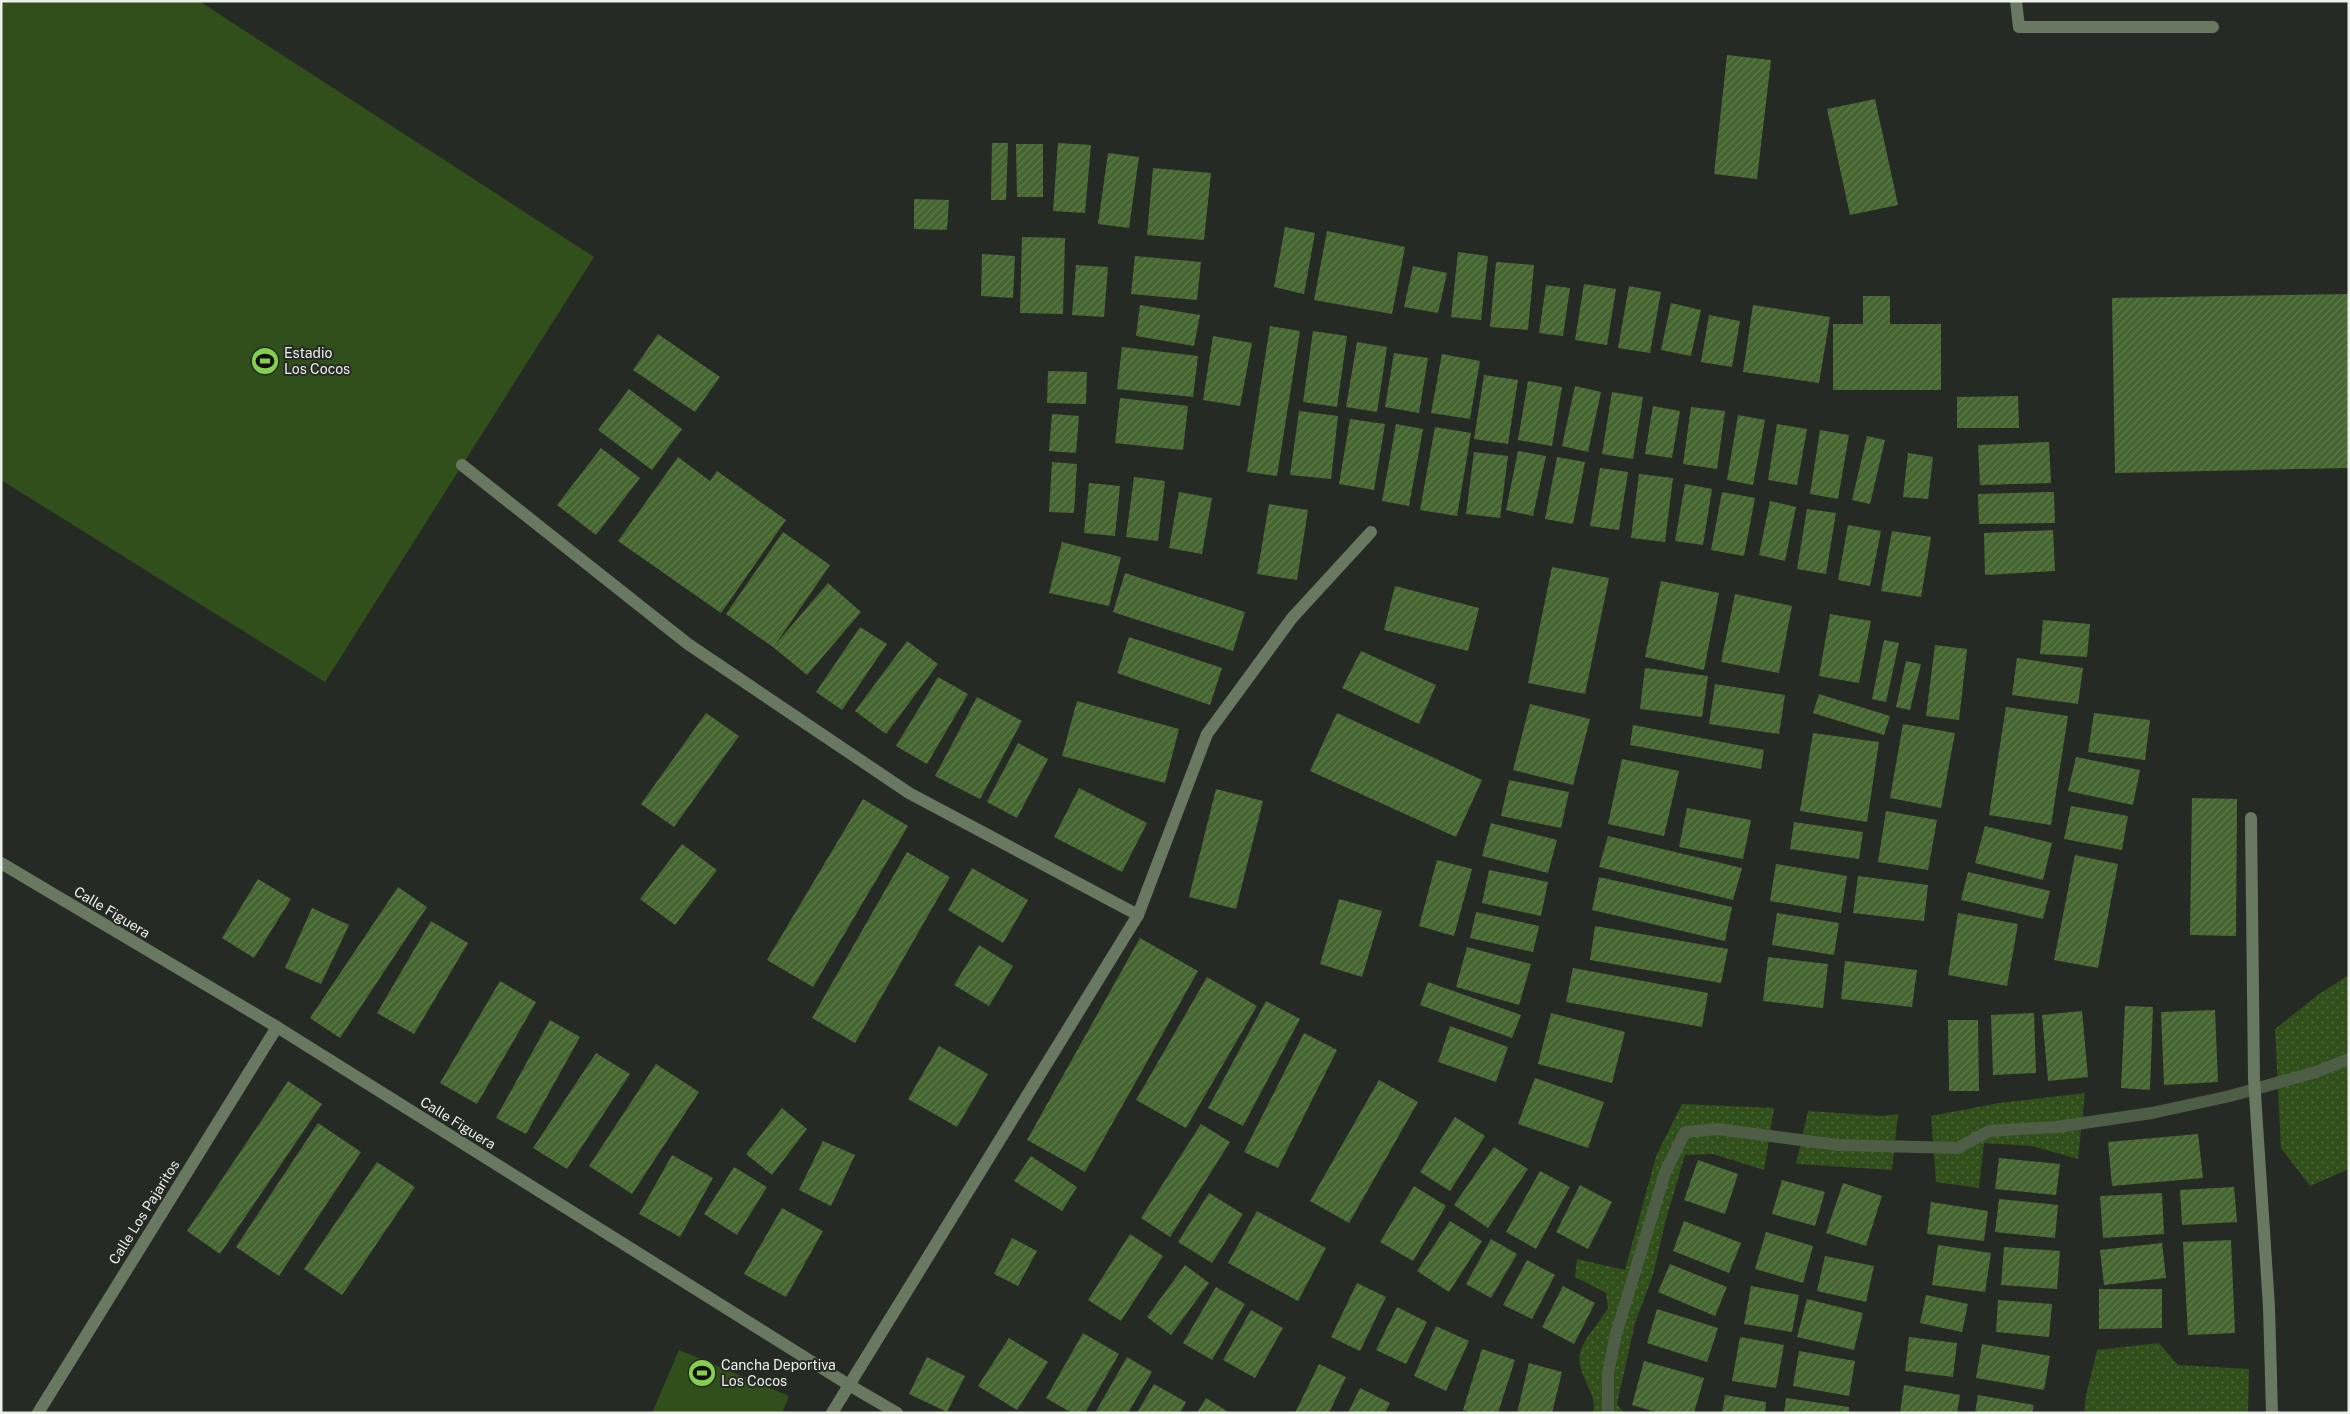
<svg xmlns="http://www.w3.org/2000/svg" width="2350" height="1414" font-family="'Public Sans',sans-serif">
  <style>
    .grass { fill: url(#grass-dots) }
    .pitch { fill: #304f1a }
    .lines { fill: none; stroke-linecap: round; stroke-linejoin: round }
    .stream { stroke: #4e5e46; stroke-width: 12 }
    .building { fill: url(#building-hatch) }
    .minor { stroke: #697861; stroke-width: 12 }
    .labels { text-anchor: middle; dominant-baseline: central; stroke-width: 4; stroke-linejoin: round; paint-order: stroke }
    .poi-label { font-size: 14px; fill: #ecefea; stroke: #262a24; text-anchor: start }
    .street-label { font-size: 14px; fill: #ecefea; stroke: #262a24 }
  </style>
  <defs>
    <pattern id="grass-dots" width="8" height="8" patternUnits="userSpaceOnUse" patternTransform="scale(1.25)"><rect width="8" height="8" fill="#304f1a"/><path d="M2 2h.1M6 6h.1" fill="none" stroke="#4e693b" stroke-width="1.8" stroke-linecap="round"/></pattern>
    <pattern id="building-hatch" width="6" height="6" patternUnits="userSpaceOnUse" patternTransform="scale(1.25)"><rect width="6" height="6" fill="#456530"/><path d="M-1 1l2-2M0 6l6-6M5 7l2-2" fill="none" stroke="#607b4e"/></pattern>
  </defs>
  <rect width="100%" height="100%" fill="#262a24"/>
  <!-- grass -->
  <g class="grass">
    <polygon points="2349,975 2349,1169 2310,1186 2281,1148 2275,1029 2319,994"/>
    <polygon points="2085,1093 2078,1159 2032,1146 1984,1143 1979,1188 1936,1182 1931,1116 1999,1103"/>
    <path d="M1682,1104L1774,1108L1764,1170L1713,1154L1685,1155L1665,1223L1653,1275L1635,1323L1617,1404L1624,1413H1593C1599,1392 1573,1373 1581,1350C1585,1338 1601,1320 1608,1308L1606,1293L1575,1277L1577,1259L1625,1270L1656,1156Z"/>
    <polygon points="1808,1111 1883,1116 1898,1114 1892,1170 1796,1164"/>
    <polygon points="2159,1343 2178,1365 2249,1369 2248,1413 2084,1413 2086,1395 2097,1350"/>
  </g>
  <!-- pitch -->
  <g class="pitch">
    <polygon points="1,1 199,1 594,257 325,682 1,480"/>
    <polygon points="679,1350 789,1396 782,1413 652,1413"/>
  </g>
  <g class="lines">
    <!-- stream -->
    <polyline class="stream" points="1608,1413 1608,1373 1616,1334 1665,1173 1685,1132 1718,1129 1838,1145 1958,1148 1989,1131 2056,1127 2152,1113 2230,1096 2316,1072 2349,1059"/>
  </g>
  <!-- building -->
  <g class="building">
    <polygon points="1727,55 1771,60 1757,179 1714,174"/>
    <polygon points="1875,99 1898,205 1850,215 1827,109"/>
    <polygon points="992,143 1008,143 1006,200 991,200"/>
    <polygon points="1058,143 1091,145 1085,213 1053,211"/>
    <polygon points="1016,144 1043,144 1043,197 1017,197"/>
    <polygon points="1108,153 1139,157 1129,228 1098,224"/>
    <polygon points="1153,168 1211,173 1204,240 1147,235"/>
    <polygon points="914,199 949,200 947,230 914,229"/>
    <polygon points="1285,227 1315,233 1304,294 1274,287"/>
    <polygon points="1327,231 1405,247 1392,314 1314,300"/>
    <polygon points="1022,237 1065,238 1063,314 1020,313"/>
    <polygon points="1458,252 1488,256 1481,320 1451,317"/>
    <polygon points="982,254 1015,256 1013,298 981,296"/>
    <polygon points="1135,256 1201,262 1197,300 1131,294"/>
    <polygon points="1496,262 1534,265 1528,330 1490,327"/>
    <polygon points="1076,265 1108,267 1104,317 1072,315"/>
    <polygon points="1413,266 1447,273 1438,313 1404,307"/>
    <polygon points="1584,284 1616,289 1607,345 1575,340"/>
    <polygon points="1546,285 1570,288 1563,336 1539,333"/>
    <polygon points="1629,286 1661,292 1650,353 1618,348"/>
    <polygon points="2349,294 2349,468 2115,473 2112,298"/>
    <polygon points="1863,296 1890,296 1890,324 1941,324 1941,390 1833,390 1833,324 1863,324"/>
    <polygon points="1671,303 1701,310 1691,356 1661,350"/>
    <polygon points="1140,305 1200,315 1194,346 1136,336"/>
    <polygon points="1753,305 1830,317 1819,383 1743,372"/>
    <polygon points="1709,315 1740,321 1732,367 1701,362"/>
    <polygon points="1270,326 1300,331 1277,476 1247,472"/>
    <polygon points="1313,331 1347,336 1337,407 1303,402"/>
    <polygon points="658,334 720,377 695,412 633,370"/>
    <polygon points="1213,336 1252,343 1240,406 1203,400"/>
    <polygon points="1357,342 1387,347 1377,412 1346,407"/>
    <polygon points="1122,347 1198,356 1193,397 1117,389"/>
    <polygon points="1394,353 1428,358 1419,413 1385,407"/>
    <polygon points="1442,354 1480,361 1470,419 1431,413"/>
    <polygon points="1048,371 1087,372 1086,404 1047,403"/>
    <polygon points="1484,375 1518,380 1508,444 1474,439"/>
    <polygon points="1528,381 1562,387 1552,446 1518,440"/>
    <polygon points="1575,386 1601,392 1588,452 1562,446"/>
    <polygon points="629,389 682,429 652,470 598,430"/>
    <polygon points="1612,392 1643,397 1633,459 1602,454"/>
    <polygon points="2018,396 2019,428 1957,428 1957,397"/>
    <polygon points="1120,398 1188,406 1183,450 1115,443"/>
    <polygon points="1653,406 1680,411 1672,458 1645,454"/>
    <polygon points="1691,407 1725,411 1717,469 1683,464"/>
    <polygon points="1299,411 1338,416 1331,479 1290,475"/>
    <polygon points="1052,414 1079,416 1076,453 1049,451"/>
    <polygon points="1738,415 1765,420 1753,485 1727,480"/>
    <polygon points="1350,419 1385,424 1374,490 1339,484"/>
    <polygon points="1396,424 1423,429 1409,506 1382,501"/>
    <polygon points="1777,424 1807,429 1797,485 1768,480"/>
    <polygon points="1435,427 1471,433 1457,516 1420,510"/>
    <polygon points="1820,430 1849,435 1838,499 1810,494"/>
    <polygon points="1867,436 1885,440 1870,504 1852,500"/>
    <polygon points="2049,442 2051,483 1980,485 1978,445"/>
    <polygon points="601,448 640,478 596,535 557,505"/>
    <polygon points="1518,451 1546,456 1533,516 1506,510"/>
    <polygon points="1474,452 1508,456 1500,518 1466,514"/>
    <polygon points="1908,453 1933,457 1928,499 1903,497"/>
    <polygon points="678,457 710,481 717,471 786,520 721,613 618,541"/>
    <polygon points="1557,457 1585,462 1573,524 1545,519"/>
    <polygon points="1052,462 1077,464 1074,513 1049,512"/>
    <polygon points="1600,468 1628,472 1619,530 1590,526"/>
    <polygon points="1639,474 1673,478 1665,542 1631,538"/>
    <polygon points="1134,477 1165,481 1158,541 1126,537"/>
    <polygon points="1089,483 1120,486 1115,536 1084,533"/>
    <polygon points="1685,484 1712,489 1703,545 1675,541"/>
    <polygon points="1179,492 1212,498 1202,554 1169,548"/>
    <polygon points="1722,492 1755,498 1744,556 1711,550"/>
    <polygon points="2054,492 2055,523 1979,524 1978,494"/>
    <polygon points="1770,501 1796,507 1785,561 1759,555"/>
    <polygon points="1269,504 1308,510 1297,580 1257,574"/>
    <polygon points="1807,509 1836,513 1826,574 1797,569"/>
    <polygon points="1848,525 1881,531 1870,586 1838,580"/>
    <polygon points="2053,530 2055,571 1985,575 1984,533"/>
    <polygon points="1892,531 1931,537 1921,597 1881,591"/>
    <polygon points="783,532 830,565 775,645 828,583 861,612 807,675 773,647 726,614"/>
    <polygon points="1062,542 1121,557 1109,606 1049,593"/>
    <polygon points="1552,567 1609,578 1585,694 1528,683"/>
    <polygon points="1125,573 1245,612 1233,651 1113,612"/>
    <polygon points="1661,581 1719,593 1704,670 1645,657"/>
    <polygon points="1395,586 1479,608 1468,651 1384,630"/>
    <polygon points="1735,594 1792,606 1779,673 1721,662"/>
    <polygon points="1830,614 1871,621 1859,683 1819,676"/>
    <polygon points="2043,620 2090,624 2087,657 2040,654"/>
    <polygon points="860,627 887,644 842,710 816,692"/>
    <polygon points="1129,637 1222,668 1210,705 1117,673"/>
    <polygon points="1884,640 1899,643 1886,702 1872,699"/>
    <polygon points="907,641 938,664 886,734 855,711"/>
    <polygon points="1935,645 1967,649 1959,720 1926,716"/>
    <polygon points="1361,651 1436,685 1419,724 1342,688"/>
    <polygon points="2017,658 2083,668 2078,704 2012,695"/>
    <polygon points="1906,661 1921,664 1910,710 1896,707"/>
    <polygon points="1645,668 1708,676 1702,717 1640,709"/>
    <polygon points="938,677 968,694 927,764 896,746"/>
    <polygon points="1715,684 1785,695 1779,734 1709,724"/>
    <polygon points="1819,694 1890,716 1884,735 1813,713"/>
    <polygon points="977,697 1022,721 980,799 935,776"/>
    <polygon points="1077,701 1179,729 1165,783 1062,756"/>
    <polygon points="1530,704 1590,719 1573,785 1513,770"/>
    <polygon points="2006,707 2068,716 2051,825 1989,815"/>
    <polygon points="706,713 739,736 674,827 641,804"/>
    <polygon points="1337,713 1482,780 1456,837 1310,771"/>
    <polygon points="2094,713 2150,720 2145,760 2088,752"/>
    <polygon points="1903,724 1955,733 1941,808 1890,798"/>
    <polygon points="1633,725 1764,750 1761,769 1630,745"/>
    <polygon points="1813,733 1879,742 1867,822 1800,811"/>
    <polygon points="1018,743 1048,759 1017,818 987,802"/>
    <polygon points="2076,757 2140,770 2133,805 2068,791"/>
    <polygon points="1622,759 1679,771 1664,836 1608,824"/>
    <polygon points="1509,780 1569,792 1561,828 1501,816"/>
    <polygon points="1079,788 1147,823 1122,872 1054,837"/>
    <polygon points="1216,789 1263,801 1236,909 1189,897"/>
    <polygon points="2192,798 2237,799 2236,936 2190,935"/>
    <polygon points="863,799 908,826 813,987 767,960"/>
    <polygon points="2071,806 2128,816 2122,850 2064,839"/>
    <polygon points="1687,808 1751,820 1743,859 1679,847"/>
    <polygon points="1886,811 1937,820 1928,870 1878,862"/>
    <polygon points="1794,822 1863,832 1859,859 1790,849"/>
    <polygon points="1491,823 1557,840 1548,873 1482,856"/>
    <polygon points="1985,826 2052,843 2043,880 1975,863"/>
    <polygon points="1608,836 1742,868 1733,900 1599,867"/>
    <polygon points="682,844 717,870 675,925 640,899"/>
    <polygon points="907,852 950,877 855,1043 812,1018"/>
    <polygon points="2075,855 2118,864 2098,968 2054,960"/>
    <polygon points="1437,860 1472,869 1454,936 1419,926"/>
    <polygon points="1776,864 1847,876 1841,913 1770,901"/>
    <polygon points="972,868 1028,900 1003,943 948,910"/>
    <polygon points="1489,870 1548,882 1541,916 1482,903"/>
    <polygon points="1968,872 2050,891 2043,919 1961,900"/>
    <polygon points="1858,876 1928,885 1924,921 1853,913"/>
    <polygon points="1599,877 1732,907 1725,941 1592,910"/>
    <polygon points="258,879 291,899 254,958 222,938"/>
    <polygon points="398,887 427,907 340,1038 310,1018"/>
    <polygon points="1339,899 1382,911 1362,977 1320,964"/>
    <polygon points="312,908 349,925 321,984 285,968"/>
    <polygon points="1476,912 1539,926 1533,952 1470,938"/>
    <polygon points="1777,913 1839,923 1834,955 1772,945"/>
    <polygon points="1958,913 2018,924 2007,986 1948,975"/>
    <polygon points="431,921 468,943 414,1034 377,1013"/>
    <polygon points="1595,926 1728,949 1721,983 1590,960"/>
    <polygon points="1140,938 1198,971 1085,1172 1027,1140"/>
    <polygon points="979,945 1013,966 989,1006 954,985"/>
    <polygon points="1467,947 1531,964 1519,1005 1456,987"/>
    <polygon points="1768,957 1828,964 1823,1008 1763,1001"/>
    <polygon points="1845,961 1917,970 1912,1007 1841,999"/>
    <polygon points="1573,968 1708,993 1702,1027 1566,1002"/>
    <polygon points="1207,977 1257,1006 1186,1128 1136,1100"/>
    <polygon points="500,981 536,1002 477,1104 440,1083"/>
    <polygon points="1428,982 1521,1015 1512,1038 1420,1005"/>
    <polygon points="1266,1001 1300,1019 1243,1126 1208,1108"/>
    <polygon points="2125,1006 2153,1007 2150,1090 2121,1088"/>
    <polygon points="2215,1010 2218,1082 2164,1085 2161,1012"/>
    <polygon points="2082,1011 2088,1077 2048,1081 2042,1015"/>
    <polygon points="1551,1013 1625,1032 1612,1083 1538,1064"/>
    <polygon points="2034,1013 2036,1073 1993,1075 1991,1015"/>
    <polygon points="550,1020 580,1037 526,1134 496,1118"/>
    <polygon points="1948,1020 1978,1020 1979,1091 1949,1091"/>
    <polygon points="1450,1026 1508,1047 1496,1082 1438,1062"/>
    <polygon points="1304,1033 1337,1050 1278,1168 1244,1152"/>
    <polygon points="939,1046 988,1074 957,1127 908,1099"/>
    <polygon points="596,1053 630,1074 567,1169 533,1148"/>
    <polygon points="656,1064 699,1092 632,1194 589,1166"/>
    <polygon points="1535,1078 1604,1102 1588,1148 1518,1124"/>
    <polygon points="1379,1080 1418,1102 1349,1223 1310,1201"/>
    <polygon points="288,1081 322,1104 220,1254 187,1231"/>
    <polygon points="782,1108 807,1129 772,1175 746,1154"/>
    <polygon points="1455,1117 1485,1136 1450,1191 1420,1172"/>
    <polygon points="318,1123 361,1152 279,1276 236,1247"/>
    <polygon points="1201,1124 1230,1142 1170,1237 1141,1218"/>
    <polygon points="2198,1134 2203,1178 2112,1186 2108,1142"/>
    <polygon points="823,1141 855,1155 831,1206 799,1190"/>
    <polygon points="1494,1147 1528,1169 1488,1228 1454,1205"/>
    <polygon points="672,1155 713,1178 680,1237 639,1214"/>
    <polygon points="1031,1156 1077,1187 1062,1211 1014,1181"/>
    <polygon points="1999,1158 2060,1164 2056,1195 1995,1189"/>
    <polygon points="1698,1160 1738,1174 1725,1214 1684,1200"/>
    <polygon points="377,1162 415,1187 342,1295 304,1269"/>
    <polygon points="734,1167 767,1187 737,1235 704,1214"/>
    <polygon points="1540,1171 1570,1187 1536,1249 1506,1232"/>
    <polygon points="1782,1180 1825,1192 1815,1226 1772,1214"/>
    <polygon points="1843,1183 1882,1196 1866,1246 1826,1233"/>
    <polygon points="1580,1185 1612,1202 1588,1249 1556,1232"/>
    <polygon points="1414,1186 1446,1206 1413,1261 1380,1242"/>
    <polygon points="2234,1187 2237,1222 2182,1225 2180,1190"/>
    <polygon points="1209,1193 1243,1214 1212,1263 1178,1242"/>
    <polygon points="2162,1193 2164,1234 2103,1238 2100,1196"/>
    <polygon points="1999,1199 2058,1205 2055,1238 1995,1232"/>
    <polygon points="1931,1202 1988,1211 1984,1241 1927,1234"/>
    <polygon points="782,1208 823,1231 786,1297 744,1274"/>
    <polygon points="1257,1211 1326,1248 1298,1301 1228,1263"/>
    <polygon points="1450,1221 1482,1241 1449,1292 1417,1271"/>
    <polygon points="1684,1221 1741,1243 1729,1273 1673,1251"/>
    <polygon points="1766,1232 1813,1246 1803,1283 1755,1269"/>
    <polygon points="1130,1234 1163,1256 1121,1321 1088,1300"/>
    <polygon points="1012,1238 1037,1251 1018,1286 994,1274"/>
    <polygon points="1491,1239 1517,1254 1491,1298 1466,1284"/>
    <polygon points="2231,1240 2235,1333 2188,1335 2183,1242"/>
    <polygon points="2162,1243 2166,1278 2104,1285 2100,1250"/>
    <polygon points="1938,1245 1991,1253 1985,1292 1932,1285"/>
    <polygon points="2004,1247 2060,1251 2057,1289 2001,1285"/>
    <polygon points="1825,1256 1874,1266 1866,1302 1817,1291"/>
    <polygon points="1527,1260 1555,1275 1532,1319 1503,1305"/>
    <polygon points="1670,1264 1727,1287 1715,1316 1658,1292"/>
    <polygon points="1185,1265 1209,1283 1171,1335 1147,1317"/>
    <polygon points="1357,1283 1386,1297 1360,1351 1331,1337"/>
    <polygon points="1563,1286 1595,1303 1574,1344 1542,1327"/>
    <polygon points="1751,1286 1799,1295 1792,1332 1744,1324"/>
    <polygon points="1216,1287 1245,1304 1212,1360 1183,1343"/>
    <polygon points="2099,1289 2162,1289 2162,1328 2099,1329"/>
    <polygon points="1926,1295 1968,1304 1962,1332 1920,1323"/>
    <polygon points="1807,1299 1863,1313 1854,1350 1797,1337"/>
    <polygon points="1998,1300 2052,1304 2049,1337 1996,1332"/>
    <polygon points="1397,1307 1427,1322 1406,1364 1376,1350"/>
    <polygon points="1657,1309 1718,1328 1707,1362 1647,1343"/>
    <polygon points="1251,1310 1283,1328 1255,1378 1223,1360"/>
    <polygon points="1436,1326 1469,1341 1446,1391 1414,1376"/>
    <polygon points="1083,1333 1119,1354 1085,1413 1072,1413 1046,1398"/>
    <polygon points="1740,1337 1784,1345 1776,1388 1732,1381"/>
    <polygon points="1909,1337 1957,1343 1953,1377 1905,1371"/>
    <polygon points="1009,1338 1048,1362 1017,1410 978,1386"/>
    <polygon points="1982,1344 2050,1356 2044,1390 1976,1378"/>
    <polygon points="1482,1349 1515,1360 1498,1413 1472,1413 1463,1410"/>
    <polygon points="1799,1351 1855,1361 1849,1396 1793,1386"/>
    <polygon points="927,1357 965,1376 947,1412 909,1394"/>
    <polygon points="1127,1357 1152,1372 1128,1413 1095,1413"/>
    <polygon points="1644,1361 1704,1378 1694,1413 1659,1413 1632,1405"/>
    <polygon points="1529,1363 1562,1372 1552,1413 1517,1413"/>
    <polygon points="1319,1364 1346,1377 1329,1413 1295,1413"/>
    <polygon points="1154,1384 1186,1402 1180,1413 1137,1413"/>
    <polygon points="1904,1385 1960,1395 1957,1413 1900,1413"/>
    <polygon points="1360,1388 1390,1403 1385,1413 1348,1413"/>
    <polygon points="1725,1395 1766,1402 1765,1413 1722,1413"/>
    <polygon points="1978,1395 2034,1405 2032,1413 1975,1413"/>
    <polygon points="1206,1398 1230,1413 1197,1413"/>
    <polygon points="1786,1398 1849,1407 1849,1413 1784,1413"/>
  </g>
  <g class="lines">
    <!-- minor -->
    <g class="minor">
      <polyline points="2016,1 2019,27 2213,27"/>
      <polyline points="462,465 688,644 909,793 1138,915"/>
      <polyline points="2251,818 2254,1079 2269,1307 2272,1413"/>
      <polyline points="1,863 277,1027 849,1385 897,1413"/>
      <polyline points="38,1413 277,1027"/>
      <polyline points="832,1413 1138,915 1207,734 1292,618 1371,532"/>
    </g>
  </g>
  <!-- icons -->
  <defs>
    <symbol id="stadium-disc" viewBox="-11 -11 22 22"><circle r="9.5" fill="#84cf4d" stroke="#262a24"/><path d="M0-5a6.5 5 0 1 0 0 10a6.5 5 0 1 0 0-10ZM-3.5-1.8h7v3.6h-7Z" fill="#111"/></symbol>
  </defs>
  <g fill-rule="evenodd">
    <use href="#stadium-disc" x="249" y="345" width="32" height="32"/>
    <use href="#stadium-disc" x="686" y="1357" width="32" height="32"/>
  </g>
  <g class="labels">
    <!-- poi labels -->
    <g class="poi-label">
      <text x="284" y="353">Estadio<tspan x="284" dy="16">Los Cocos</tspan></text>
      <text x="721" y="1365">Cancha Deportiva<tspan x="721" dy="16">Los Cocos</tspan></text>
    </g>
    <!-- street labels -->
    <g class="street-label">
      <text transform="translate(112 912) rotate(31)">Calle Figuera</text>
      <text transform="translate(458 1123) rotate(32)">Calle Figuera</text>
      <text transform="translate(144 1212) rotate(-58)">Calle Los Pajaritos</text>
    </g>
  </g>
  <!-- border -->
  <rect width="2350" height="1414" fill="none" stroke="#ecefea" stroke-width="5"/>
</svg>
